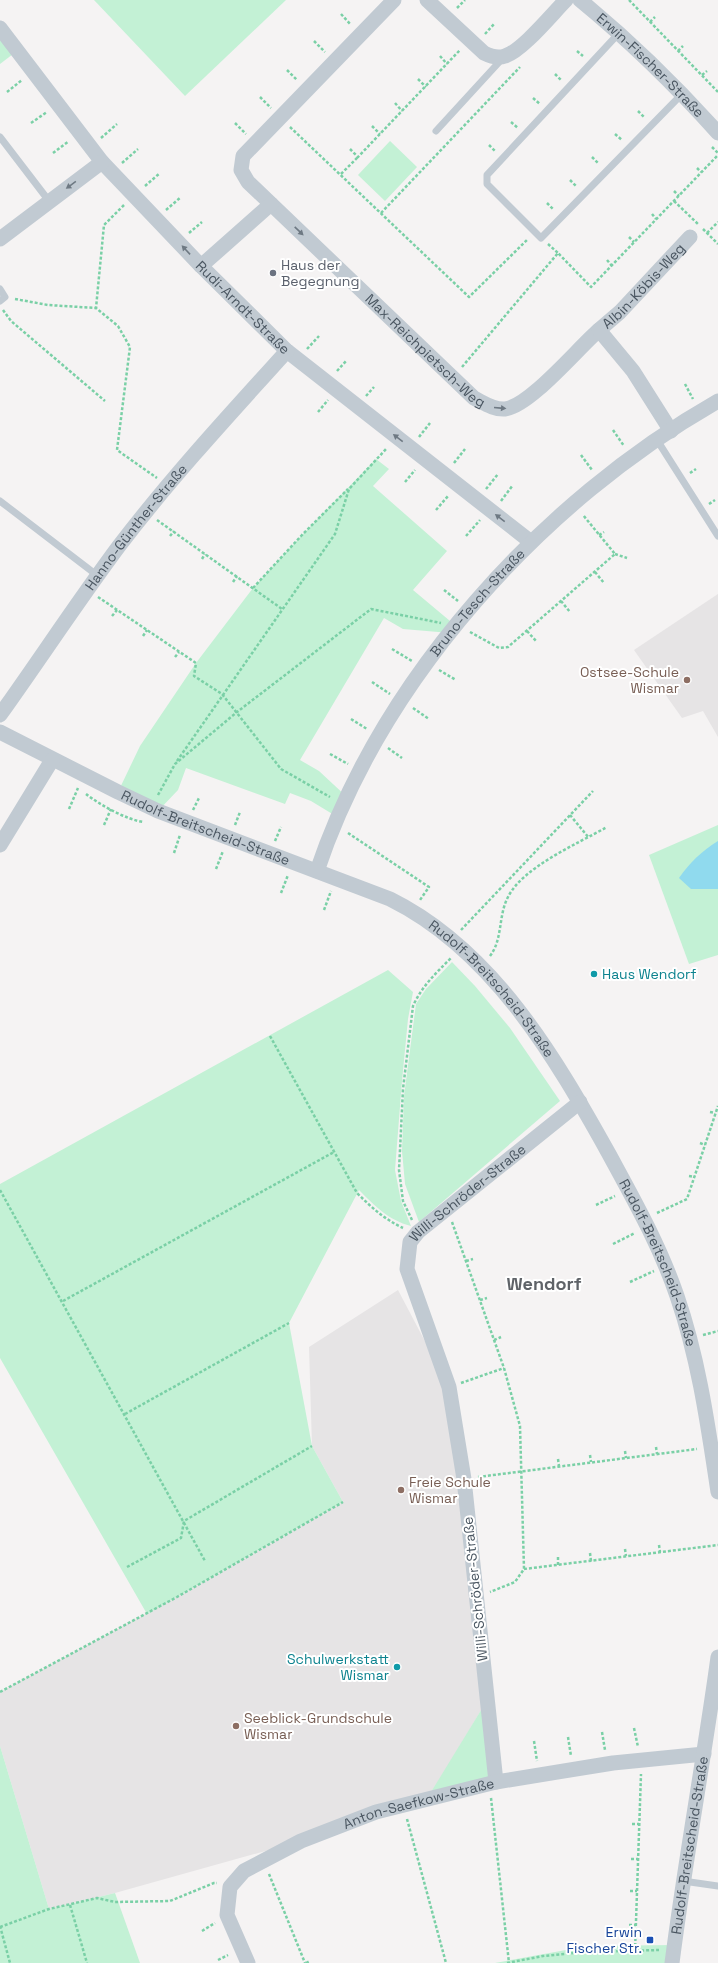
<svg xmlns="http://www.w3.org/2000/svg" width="718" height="1963" font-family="'Space Grotesk',sans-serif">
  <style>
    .education { fill: #e6e4e5 }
    .green { fill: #c3f1d5 }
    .water { fill: #90daee }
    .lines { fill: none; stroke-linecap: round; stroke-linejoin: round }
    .path { stroke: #7ad0a6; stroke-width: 2.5; stroke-dasharray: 3 2; stroke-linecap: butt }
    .service { stroke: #c1cad2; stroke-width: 7 }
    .minor { stroke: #c1cad2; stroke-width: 15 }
    .oneway { fill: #6e7983 }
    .worship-dot { fill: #6b7280; stroke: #fff; stroke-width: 1.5 }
    .education-dot { fill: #8d6e63; stroke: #fff; stroke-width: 1.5 }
    .culture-dot { fill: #0f9aa8; stroke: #fff; stroke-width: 1.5 }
    .transit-dot { fill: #1a4fb4; stroke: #fff; stroke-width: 1.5 }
    .labels { text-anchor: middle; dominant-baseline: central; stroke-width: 4; stroke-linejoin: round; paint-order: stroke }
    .street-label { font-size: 14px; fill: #4a5661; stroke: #fff }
    .worship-label { font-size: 14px; fill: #5b616d; stroke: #fff; text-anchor: start }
    .education-label { font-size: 14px; fill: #785e54; stroke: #fff; text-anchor: start }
    .culture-label { font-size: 14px; fill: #0d838f; stroke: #fff; text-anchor: start }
    .transit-label { font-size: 14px; fill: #164399; stroke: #fff; text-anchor: end }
    .district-label { font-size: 18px; font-weight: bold; fill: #5f6368; stroke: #fff }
  </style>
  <rect width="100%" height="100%" fill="#f5f3f3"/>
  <!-- education -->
  <g class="education">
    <polygon points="718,594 718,737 703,711 682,718 634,650"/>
    <polygon points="398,1290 449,1387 486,1702 428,1799 301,1841 115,1893 49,1909 0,1746 0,1692 177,1597 343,1502 312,1446 309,1347"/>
  </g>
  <!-- green -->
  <g class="green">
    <polygon points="94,0 286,0 185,96"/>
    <polygon points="0,28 17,51 0,64"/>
    <polygon points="390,141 417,167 385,201 358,175"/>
    <polygon points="376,459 389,469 373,486 447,551 413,590 456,626 450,633 403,629 384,618 300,760 319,771 348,798 339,818 311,801 290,793 285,804 186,768 178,790 158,811 118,792 140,746 196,663 253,588 302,535"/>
    <polygon points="718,825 718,955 689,964 649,855"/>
    <polygon points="452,962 475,986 510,1028 560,1101 419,1222 405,1184 402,1151 404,1096 416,1004 426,989"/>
    <path d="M388,970L413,992L408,1019L402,1081L395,1170L401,1201L411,1226C388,1220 375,1206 359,1190L289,1323L312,1446L343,1502L147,1614L0,1358V1184Z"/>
    <polygon points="486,1702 496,1782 428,1797"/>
    <polygon points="0,1746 49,1909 115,1893 140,1963 0,1963"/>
    <polygon points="674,1945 672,1963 495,1963 588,1946"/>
  </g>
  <!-- water -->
  <path class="water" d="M718,841V889H691L679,878C690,862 702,851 718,841Z"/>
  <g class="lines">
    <!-- path -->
    <g class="path">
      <polyline points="629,0 718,92"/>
      <polyline points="457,8 465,0"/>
      <polyline points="341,14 351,25"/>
      <polyline points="650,22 655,17"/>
      <polyline points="485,34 494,24"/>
      <polyline points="314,41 325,52"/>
      <polyline points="577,51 583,56"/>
      <polyline points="678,51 683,46"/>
      <polyline points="440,56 447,64"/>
      <polyline points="287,70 297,80"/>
      <polyline points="555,74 562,81"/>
      <polyline points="702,75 707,71"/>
      <polyline points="418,79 426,87"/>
      <polyline points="7,92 22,80"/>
      <polyline points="260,97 271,108"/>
      <polyline points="533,98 540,104"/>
      <polyline points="395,103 402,111"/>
      <polyline points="638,111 644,117"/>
      <polyline points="511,122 518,128"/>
      <polyline points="31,123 47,112"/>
      <polyline points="235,123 246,134"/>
      <polyline points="372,126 380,134"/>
      <polyline points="290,127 469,297 528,239"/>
      <polyline points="615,134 622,140"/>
      <polyline points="101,138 117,124"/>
      <polyline points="489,145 496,152"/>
      <polyline points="712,147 718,153"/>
      <polyline points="350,149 358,157 460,50"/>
      <polyline points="53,153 69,141"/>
      <polyline points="592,157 599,164"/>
      <polyline points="122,163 138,149"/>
      <polyline points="697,168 701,172"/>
      <polyline points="341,174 358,157"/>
      <polyline points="570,180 577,187"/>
      <polyline points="145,186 160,173"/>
      <polyline points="674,191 679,196"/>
      <polyline points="674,201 698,224"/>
      <polyline points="547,203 554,210"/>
      <polyline points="124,205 104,225 96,308 118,326 130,347 117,450 157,478"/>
      <polyline points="166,210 181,197"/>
      <polyline points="381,213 520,67"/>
      <polyline points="652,214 656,219"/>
      <polyline points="703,229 718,244"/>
      <polyline points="189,233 202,222"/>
      <polyline points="707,233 718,222"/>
      <polyline points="629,237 634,242"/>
      <polyline points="548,244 558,253"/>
      <polyline points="607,260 612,266"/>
      <polyline points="15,299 48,305 96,308"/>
      <polyline points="3,310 11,321 105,401"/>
      <polyline points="307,349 319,336"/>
      <polyline points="462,367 558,253 591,287 718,155"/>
      <polyline points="337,371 346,361"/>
      <polyline points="685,384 693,399"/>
      <polyline points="366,396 374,387"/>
      <polyline points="318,412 328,400"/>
      <polyline points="613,430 624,446"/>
      <polyline points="419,437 430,423"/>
      <polyline points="581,455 592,470"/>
      <polyline points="454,463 465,449"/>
      <polyline points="690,473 696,469"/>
      <polyline points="405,482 415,470"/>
      <polyline points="486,489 498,474"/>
      <polyline points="501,501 513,485"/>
      <polyline points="709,504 715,500"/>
      <polyline points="436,510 448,496"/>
      <polyline points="157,520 282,609"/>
      <polyline points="599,535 604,532"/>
      <polyline points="170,536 174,531"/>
      <polyline points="466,536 480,520"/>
      <polyline points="615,554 627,558"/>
      <polyline points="202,559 205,554"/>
      <polyline points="595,572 604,583"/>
      <polyline points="233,582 237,576"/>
      <polyline points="253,588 302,535 348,489"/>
      <polyline points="444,590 458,601"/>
      <polyline points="98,597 196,663 194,676 222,694 281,769 330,797"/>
      <polyline points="561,601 570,612"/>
      <polyline points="112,616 117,610"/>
      <polyline points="527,631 536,641"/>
      <polyline points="470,632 499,648 508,647 615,554 583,515"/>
      <polyline points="143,636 147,630"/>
      <polyline points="392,649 412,661"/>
      <polyline points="175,657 179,652"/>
      <polyline points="439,670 456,680"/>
      <polyline points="372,682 390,694"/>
      <polyline points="413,708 429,719"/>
      <polyline points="351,719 367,729"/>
      <polyline points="388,748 402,758"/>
      <polyline points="330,754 348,764"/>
      <polyline points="177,761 335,534 349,489 387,448"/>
      <path d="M86,794C100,805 127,820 144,822"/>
      <polyline points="158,795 175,764 237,712 371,609 441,623"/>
      <polyline points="69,809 78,788"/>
      <polyline points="193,810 199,798"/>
      <polyline points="570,815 589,838"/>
      <polyline points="104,825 111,809"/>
      <polyline points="235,825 240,812"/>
      <polyline points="348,833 429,887 420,900"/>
      <polyline points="275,841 281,827"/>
      <polyline points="174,853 180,835"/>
      <polyline points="216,869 223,851"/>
      <polyline points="281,893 288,875"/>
      <polyline points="324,910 331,891"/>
      <polyline points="461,930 593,791"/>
      <path d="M490,956C503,939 498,916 508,897C523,867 577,844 607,827"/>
      <path d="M270,1036L357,1193C371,1207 384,1219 403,1228"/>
      <polyline points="710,1112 715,1113"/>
      <polyline points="700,1143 705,1145"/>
      <polyline points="689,1176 695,1177"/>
      <polyline points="0,1190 205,1561"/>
      <polyline points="596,1205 615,1196"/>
      <polyline points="657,1213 687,1199 718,1106"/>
      <path d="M412,1220L403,1201L399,1170L403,1089L413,1006C422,986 436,973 451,958"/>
      <polyline points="452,1222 504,1368 520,1426 524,1569 515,1582 490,1592"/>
      <polyline points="613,1244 635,1233"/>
      <polyline points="466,1261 473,1259"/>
      <polyline points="630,1282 654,1271"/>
      <polyline points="480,1300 487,1298"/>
      <polyline points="63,1301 334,1152"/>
      <polyline points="703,1335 718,1331"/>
      <polyline points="494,1340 501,1337"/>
      <polyline points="461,1383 504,1368"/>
      <polyline points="125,1414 289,1323"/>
      <polyline points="656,1447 657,1454"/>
      <polyline points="625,1451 626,1458"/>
      <polyline points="590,1455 591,1462"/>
      <polyline points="558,1459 559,1466"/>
      <polyline points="478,1477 697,1449"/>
      <polyline points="659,1545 660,1552"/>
      <polyline points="625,1549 626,1556"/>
      <polyline points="590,1553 591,1561"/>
      <polyline points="558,1557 558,1565"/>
      <polyline points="127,1567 181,1538 184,1521 312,1446"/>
      <polyline points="524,1569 718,1545"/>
      <polyline points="0,1692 177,1597 343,1502"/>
      <polyline points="634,1728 638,1747"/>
      <polyline points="602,1732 605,1750"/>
      <polyline points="568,1737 571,1756"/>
      <polyline points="534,1741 537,1761"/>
      <polyline points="491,1798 509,1963"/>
      <polyline points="407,1819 446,1963"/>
      <polyline points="632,1824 639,1824"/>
      <polyline points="631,1859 638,1859"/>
      <polyline points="269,1874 305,1963"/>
      <polyline points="630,1891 637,1891"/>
      <polyline points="70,1905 87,1963"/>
      <polyline points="629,1925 636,1925"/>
      <polyline points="0,1926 10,1963"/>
      <polyline points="0,1927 49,1909 97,1898 115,1902 170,1901 214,1883 217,1883"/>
      <polyline points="202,1931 215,1923"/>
      <polyline points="635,1951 641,1774"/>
      <polyline points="218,1960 228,1955"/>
      <polyline points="306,1963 310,1961"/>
      <polyline points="507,1963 543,1956 584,1952 659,1950"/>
    </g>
    <!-- service -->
    <g class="service">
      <polyline points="620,32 487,175 487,184 541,238 683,93"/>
      <polyline points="436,131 502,59"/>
      <polyline points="0,137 49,201"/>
      <polyline points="0,289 5,297 0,301"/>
      <polyline points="657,440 718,536"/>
      <polyline points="0,501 98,576"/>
      <polyline points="683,1881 718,1886"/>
    </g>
    <!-- minor -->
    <g class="minor">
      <path id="s1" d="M394,0L243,156L241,170L248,182L474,398C484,403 494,410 505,409C530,406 578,348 599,330"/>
      <path d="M427,0L484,53C490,56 497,59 505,56C522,51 552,14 566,0"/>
      <path id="s2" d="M580,0C630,41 675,85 718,133"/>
      <path id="s3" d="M0,28L102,162L201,266L287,351L531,542"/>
      <polyline points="0,239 102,162"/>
      <polyline points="201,266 271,204"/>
      <path id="s4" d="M671,431L633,371L599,330L620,312L690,237"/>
      <path id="s5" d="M0,715C40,659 78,601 119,546C171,478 229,415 287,351"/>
      <path id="s6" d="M0,732L118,792L158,811L390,899C493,950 555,1057 609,1154C634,1200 660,1246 677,1296C699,1360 708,1426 718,1492"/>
      <polyline points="0,845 52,760"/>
      <path id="s7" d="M317,871C382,678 542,501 718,401"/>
      <path id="s8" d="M496,1782L464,1479L449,1387L407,1269L410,1242L418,1232L580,1102"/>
      <path id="s9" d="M248,1963L227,1915L230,1887L244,1871L301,1841L376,1812L496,1782L613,1763L704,1754"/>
      <path id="s10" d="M672,1963C685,1861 704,1759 718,1657"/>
    </g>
  </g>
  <!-- one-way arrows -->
  <defs><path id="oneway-solid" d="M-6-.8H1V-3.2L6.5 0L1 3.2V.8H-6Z"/></defs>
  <g class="oneway">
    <use href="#oneway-solid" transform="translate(71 185) rotate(144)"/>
    <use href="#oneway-solid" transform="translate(299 231) rotate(44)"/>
    <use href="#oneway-solid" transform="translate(186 250) rotate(-133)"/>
    <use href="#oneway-solid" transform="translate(500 408) rotate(5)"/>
    <use href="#oneway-solid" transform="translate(398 438) rotate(-142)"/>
    <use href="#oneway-solid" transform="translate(500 518) rotate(-142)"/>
  </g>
  <!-- markers -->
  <circle class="worship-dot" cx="273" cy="273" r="4"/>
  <g class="education-dot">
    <circle cx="687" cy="680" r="4"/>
    <circle cx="401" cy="1490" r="4"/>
    <circle cx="236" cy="1726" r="4"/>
  </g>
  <g class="culture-dot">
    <circle cx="594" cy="974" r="4"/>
    <circle cx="397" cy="1667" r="4"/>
  </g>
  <rect class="transit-dot" x="646" y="1936" width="8" height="8" rx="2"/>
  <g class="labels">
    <!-- street labels -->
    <g class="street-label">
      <text stroke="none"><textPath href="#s2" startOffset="96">Erwin-Fischer-Straße</textPath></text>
      <text stroke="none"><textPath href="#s4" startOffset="187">Albin-Köbis-Weg</textPath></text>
      <text stroke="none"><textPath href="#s3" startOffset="371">Rudi-Arndt-Straße</textPath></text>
      <text stroke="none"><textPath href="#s1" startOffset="490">Max-Reichpietsch-Weg</textPath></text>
      <text stroke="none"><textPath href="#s5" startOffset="232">Hanno-Günther-Straße</textPath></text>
      <text stroke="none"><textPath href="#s7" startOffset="315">Bruno-Tesch-Straße</textPath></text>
      <text stroke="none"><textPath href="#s6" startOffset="227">Rudolf-Breitscheid-Straße</textPath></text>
      <text stroke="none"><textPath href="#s6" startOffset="562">Rudolf-Breitscheid-Straße</textPath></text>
      <text stroke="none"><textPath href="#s8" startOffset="626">Willi-Schröder-Straße</textPath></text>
      <text stroke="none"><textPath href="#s6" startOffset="886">Rudolf-Breitscheid-Straße</textPath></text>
      <text transform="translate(475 1589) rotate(-96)">Willi-Schröder-Straße</text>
      <text stroke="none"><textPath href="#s9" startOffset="290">Anton-Saefkow-Straße</textPath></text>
      <text stroke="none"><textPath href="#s10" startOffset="119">Rudolf-Breitscheid-Straße</textPath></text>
    </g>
    <!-- worship labels -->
    <g class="worship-label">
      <text x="281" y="265">Haus der<tspan x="281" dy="16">Begegnung</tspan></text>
    </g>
    <!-- education labels -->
    <g class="education-label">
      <text x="679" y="672" text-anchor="end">Ostsee-Schule<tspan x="679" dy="16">Wismar</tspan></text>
      <text x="409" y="1482">Freie Schule<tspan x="409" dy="16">Wismar</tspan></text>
      <text x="244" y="1718">Seeblick-Grundschule<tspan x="244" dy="16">Wismar</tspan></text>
    </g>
    <!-- culture labels -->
    <g class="culture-label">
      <text x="602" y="974">Haus Wendorf</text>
      <text x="389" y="1659" text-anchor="end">Schulwerkstatt<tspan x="389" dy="16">Wismar</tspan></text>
    </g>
    <!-- transit labels -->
    <g class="transit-label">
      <text x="642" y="1932">Erwin<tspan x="642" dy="16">Fischer Str.</tspan></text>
    </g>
    <!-- district labels -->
    <g class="district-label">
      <text x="544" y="1283">Wendorf</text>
    </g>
  </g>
</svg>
